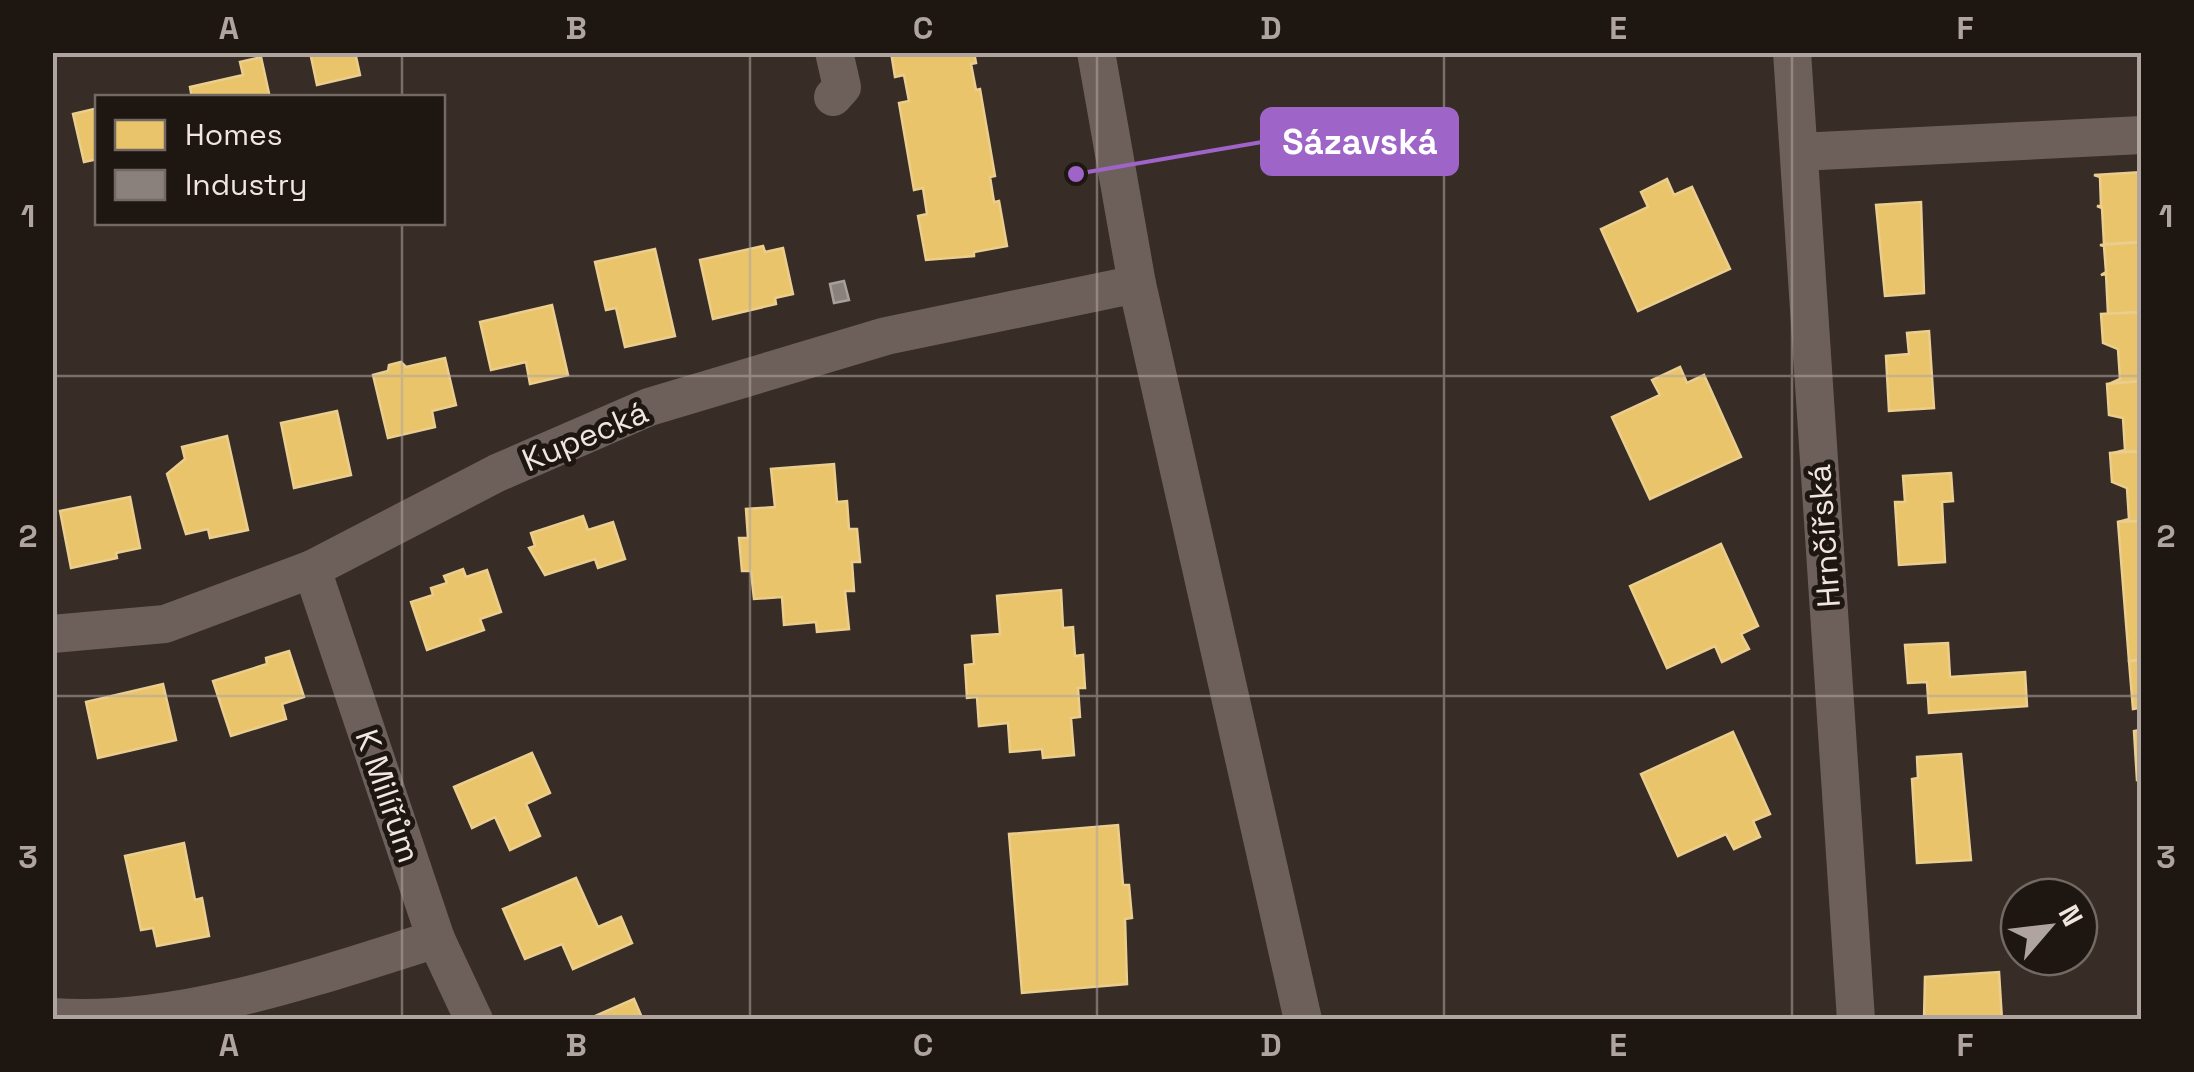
<svg xmlns="http://www.w3.org/2000/svg" width="2194" height="1072" font-family="'Space Grotesk',sans-serif">
  <style>
    .homes { fill: #e9c46a; stroke: #ebce8d; stroke-width: 2.5 }
    .industry { fill: #8a817c; stroke: #a99f99; stroke-width: 2.5 }
    .lines { fill: none; stroke-linecap: round; stroke-linejoin: round }
    .minor { stroke: #6d605b; stroke-width: 38 }
    .grid { fill: none; stroke: #b0a59e; stroke-width: 2.5; stroke-opacity: 0.55 }
    .labels { text-anchor: middle; dominant-baseline: central; stroke-width: 10; stroke-linejoin: round; paint-order: stroke }
    .street-label { font-size: 32px; fill: #f1e6de; stroke: #1e1611 }
    .leader { fill: none; stroke: #9e64c8; stroke-width: 4 }
    .callout-dot { fill: #9e64c8; stroke: #1e1611; stroke-width: 4 }
    .callout { fill: #9e64c8; stroke: #9e64c8; stroke-width: 4 }
    .callout-label { font-size: 35px; text-anchor: middle; font-weight: bold; fill: #fff }
    .neatline { fill: none; stroke: #b0a59e; stroke-width: 4 }
    .grid-label { font-size: 32px; text-anchor: middle; font-weight: bold; fill: #b0a59e }
  </style>
  <rect width="100%" height="100%" fill="#372c26"/>
  <!-- homes -->
  <g class="homes">
    <polygon points="310,52 355,52 360,75 317,85"/>
    <polygon points="891,52 974,52 976,63 971,64 976,90 980,89 995,176 990,177 994,202 999,201 1007,246 974,252 974,256 926,260 918,216 927,214 923,188 914,190 899,103 909,101 904,75 895,77"/>
    <polygon points="261,57 270,98 192,98 190,87 243,75 240,62"/>
    <polygon points="98,108 98,159 84,162 73,114"/>
    <polygon points="2142,172 2142,242 2104,244 2102,208 2097,206 2101,206 2100,177 2094,175"/>
    <polygon points="1667,179 1674,195 1692,187 1730,269 1638,311 1601,229 1648,207 1641,192"/>
    <polygon points="1921,202 1924,293 1885,296 1876,205"/>
    <polygon points="2142,242 2142,312 2108,314 2106,274 2101,275 2106,272 2104,246 2100,245"/>
    <polygon points="763,246 765,252 783,248 793,294 775,298 776,304 713,319 700,260"/>
    <polygon points="655,249 675,336 625,347 616,308 606,310 595,262"/>
    <polygon points="552,305 568,375 530,384 526,362 491,370 480,322"/>
    <polygon points="2142,312 2142,381 2109,384 2120,379 2118,349 2103,343 2101,314"/>
    <polygon points="1929,331 1934,408 1889,411 1886,356 1909,354 1907,333"/>
    <polygon points="445,358 456,405 432,411 435,427 388,438 373,375 388,371 389,365 401,362 406,367"/>
    <polygon points="1680,367 1687,383 1704,375 1741,457 1650,499 1612,417 1660,395 1652,380"/>
    <polygon points="2142,381 2142,451 2113,453 2125,450 2123,418 2109,415 2107,384"/>
    <polygon points="337,411 351,475 294,488 281,423"/>
    <polygon points="227,436 248,530 210,538 208,529 186,534 167,474 185,459 182,447"/>
    <polygon points="2142,451 2142,521 2118,522 2129,519 2127,488 2112,482 2110,453"/>
    <polygon points="834,464 837,502 847,501 849,529 857,529 860,562 852,562 854,591 845,591 849,629 817,632 816,622 784,625 782,597 754,599 751,571 742,571 739,538 748,538 746,509 775,507 771,469"/>
    <polygon points="1951,473 1953,501 1942,502 1945,562 1899,565 1895,502 1905,502 1903,476"/>
    <polygon points="130,497 140,548 116,553 117,558 71,568 60,511"/>
    <polygon points="583,516 588,530 613,522 625,559 598,568 595,559 545,575 529,548 535,546 531,533"/>
    <polygon points="2142,521 2142,660 2129,661 2118,522"/>
    <polygon points="1721,544 1758,626 1741,634 1749,649 1722,662 1715,646 1667,668 1630,586"/>
    <polygon points="463,569 466,577 487,570 501,612 480,619 484,630 427,650 411,602 433,595 431,588 447,583 444,576"/>
    <polygon points="1061,590 1063,628 1073,627 1075,656 1083,655 1085,688 1078,688 1080,717 1071,718 1074,755 1043,758 1042,749 1010,752 1008,723 979,726 977,697 967,698 965,665 974,664 972,636 1000,634 997,596"/>
    <polygon points="1948,643 1950,677 2025,672 2027,706 1929,713 1927,682 1908,683 1905,645"/>
    <polygon points="289,651 304,697 282,704 286,719 231,736 213,681 267,664 266,658"/>
    <polygon points="2142,660 2142,730 2140,730 2139,708 2133,709 2129,661"/>
    <polygon points="163,684 176,740 98,758 86,702"/>
    <polygon points="2140,730 2142,779 2137,780 2134,731"/>
    <polygon points="1733,732 1770,814 1753,821 1760,837 1734,849 1726,834 1678,856 1641,774"/>
    <polygon points="532,753 550,793 526,804 540,836 510,850 495,817 472,828 454,787"/>
    <polygon points="1961,754 1971,860 1917,863 1912,779 1918,778 1917,757"/>
    <polygon points="1118,825 1123,885 1129,885 1132,918 1125,919 1127,984 1022,993 1009,834"/>
    <polygon points="184,843 195,900 202,898 209,936 157,946 153,928 141,930 125,856"/>
    <polygon points="576,878 598,927 621,917 632,943 573,969 562,944 525,959 503,909"/>
    <polygon points="1999,972 2002,1020 1924,1020 1925,977"/>
    <polygon points="634,999 643,1020 586,1020"/>
  </g>
  <!-- industry -->
  <polygon class="industry" points="844,281 849,300 834,303 830,284"/>
  <g class="lines">
    <!-- minor -->
    <g class="minor">
      <polyline points="1096,52 1137,284 1303,1020"/>
      <polyline points="1792,52 1856,1020"/>
      <polyline points="833,97 842,87 834,52"/>
      <polyline points="1799,152 2142,135"/>
      <polyline points="312,569 436,939 474,1020"/>
      <polyline points="52,634 165,624 312,569 497,473 649,407 886,336 1137,284"/>
      <path d="M52,1017C178,1026 318,976 436,939"/>
    </g>
  </g>
  <!-- grid -->
  <path class="grid" d="M402,52V98M750,52V1020M1097,52V1020M1444,52V1020M1792,52V1020M402,222V1020M52,376H2142M52,696H2142"/>
  <g class="labels">
    <!-- street labels -->
    <g class="street-label">
      <text transform="translate(585 436) rotate(-23)">Kupecká</text>
      <text transform="translate(1824 536) rotate(-94)">Hrnčířská</text>
      <text transform="translate(388 796) rotate(71)">K Milířům</text>
    </g>
  </g>
  <!-- callouts -->
  <path class="leader" d="M1076 174L1262 142"/>
  <circle class="callout-dot" cx="1076" cy="174" r="10"/>
  <rect class="callout" x="1262" y="109" width="195" height="65" rx="10"/>
  <g class="callout-label">
    <text x="1360" y="154">Sázavská</text>
  </g>
  <!-- border -->
  <rect width="2194" height="1072" fill="none" stroke="#1e1611" stroke-width="110"/>
  <!-- legend -->
  <rect x="95" y="95" width="350" height="130" fill="#1e1611" stroke="#726963" stroke-width="2.5"/>
  <rect x="115" y="120" width="50" height="30" fill="#e9c46a" stroke="#726963" stroke-width="2.5"/>
  <text x="185" y="145" font-size="30" fill="#f1e6de">Homes</text>
  <rect x="115" y="170" width="50" height="30" fill="#8a817c" stroke="#726963" stroke-width="2.5"/>
  <text x="185" y="195" font-size="30" fill="#f1e6de">Industry</text>
  <!-- north arrow -->
  <g transform="translate(2049 927) rotate(62)"><circle r="48" fill="#1e1611" stroke="#726963" stroke-width="2.5"/>
  <path d="M0-8L18 38L0 25L-18 38Z" fill="#b0a59e"/>
  <text y="-15" font-size="28" font-weight="bold" text-anchor="middle" fill="#f1e6de">N</text>
  </g>
  <rect x="55" y="55" width="2084" height="962" class="neatline"/>
  <g class="grid-label">
    <text x="229" y="39">A</text>
    <text x="576" y="39">B</text>
    <text x="923" y="39">C</text>
    <text x="1271" y="39">D</text>
    <text x="1618" y="39">E</text>
    <text x="1965" y="39">F</text>
    <text x="28" y="227">1</text>
    <text x="2166" y="227">1</text>
    <text x="28" y="547">2</text>
    <text x="2166" y="547">2</text>
    <text x="28" y="868">3</text>
    <text x="2166" y="868">3</text>
    <text x="229" y="1056">A</text>
    <text x="576" y="1056">B</text>
    <text x="923" y="1056">C</text>
    <text x="1271" y="1056">D</text>
    <text x="1618" y="1056">E</text>
    <text x="1965" y="1056">F</text>
  </g>
</svg>
